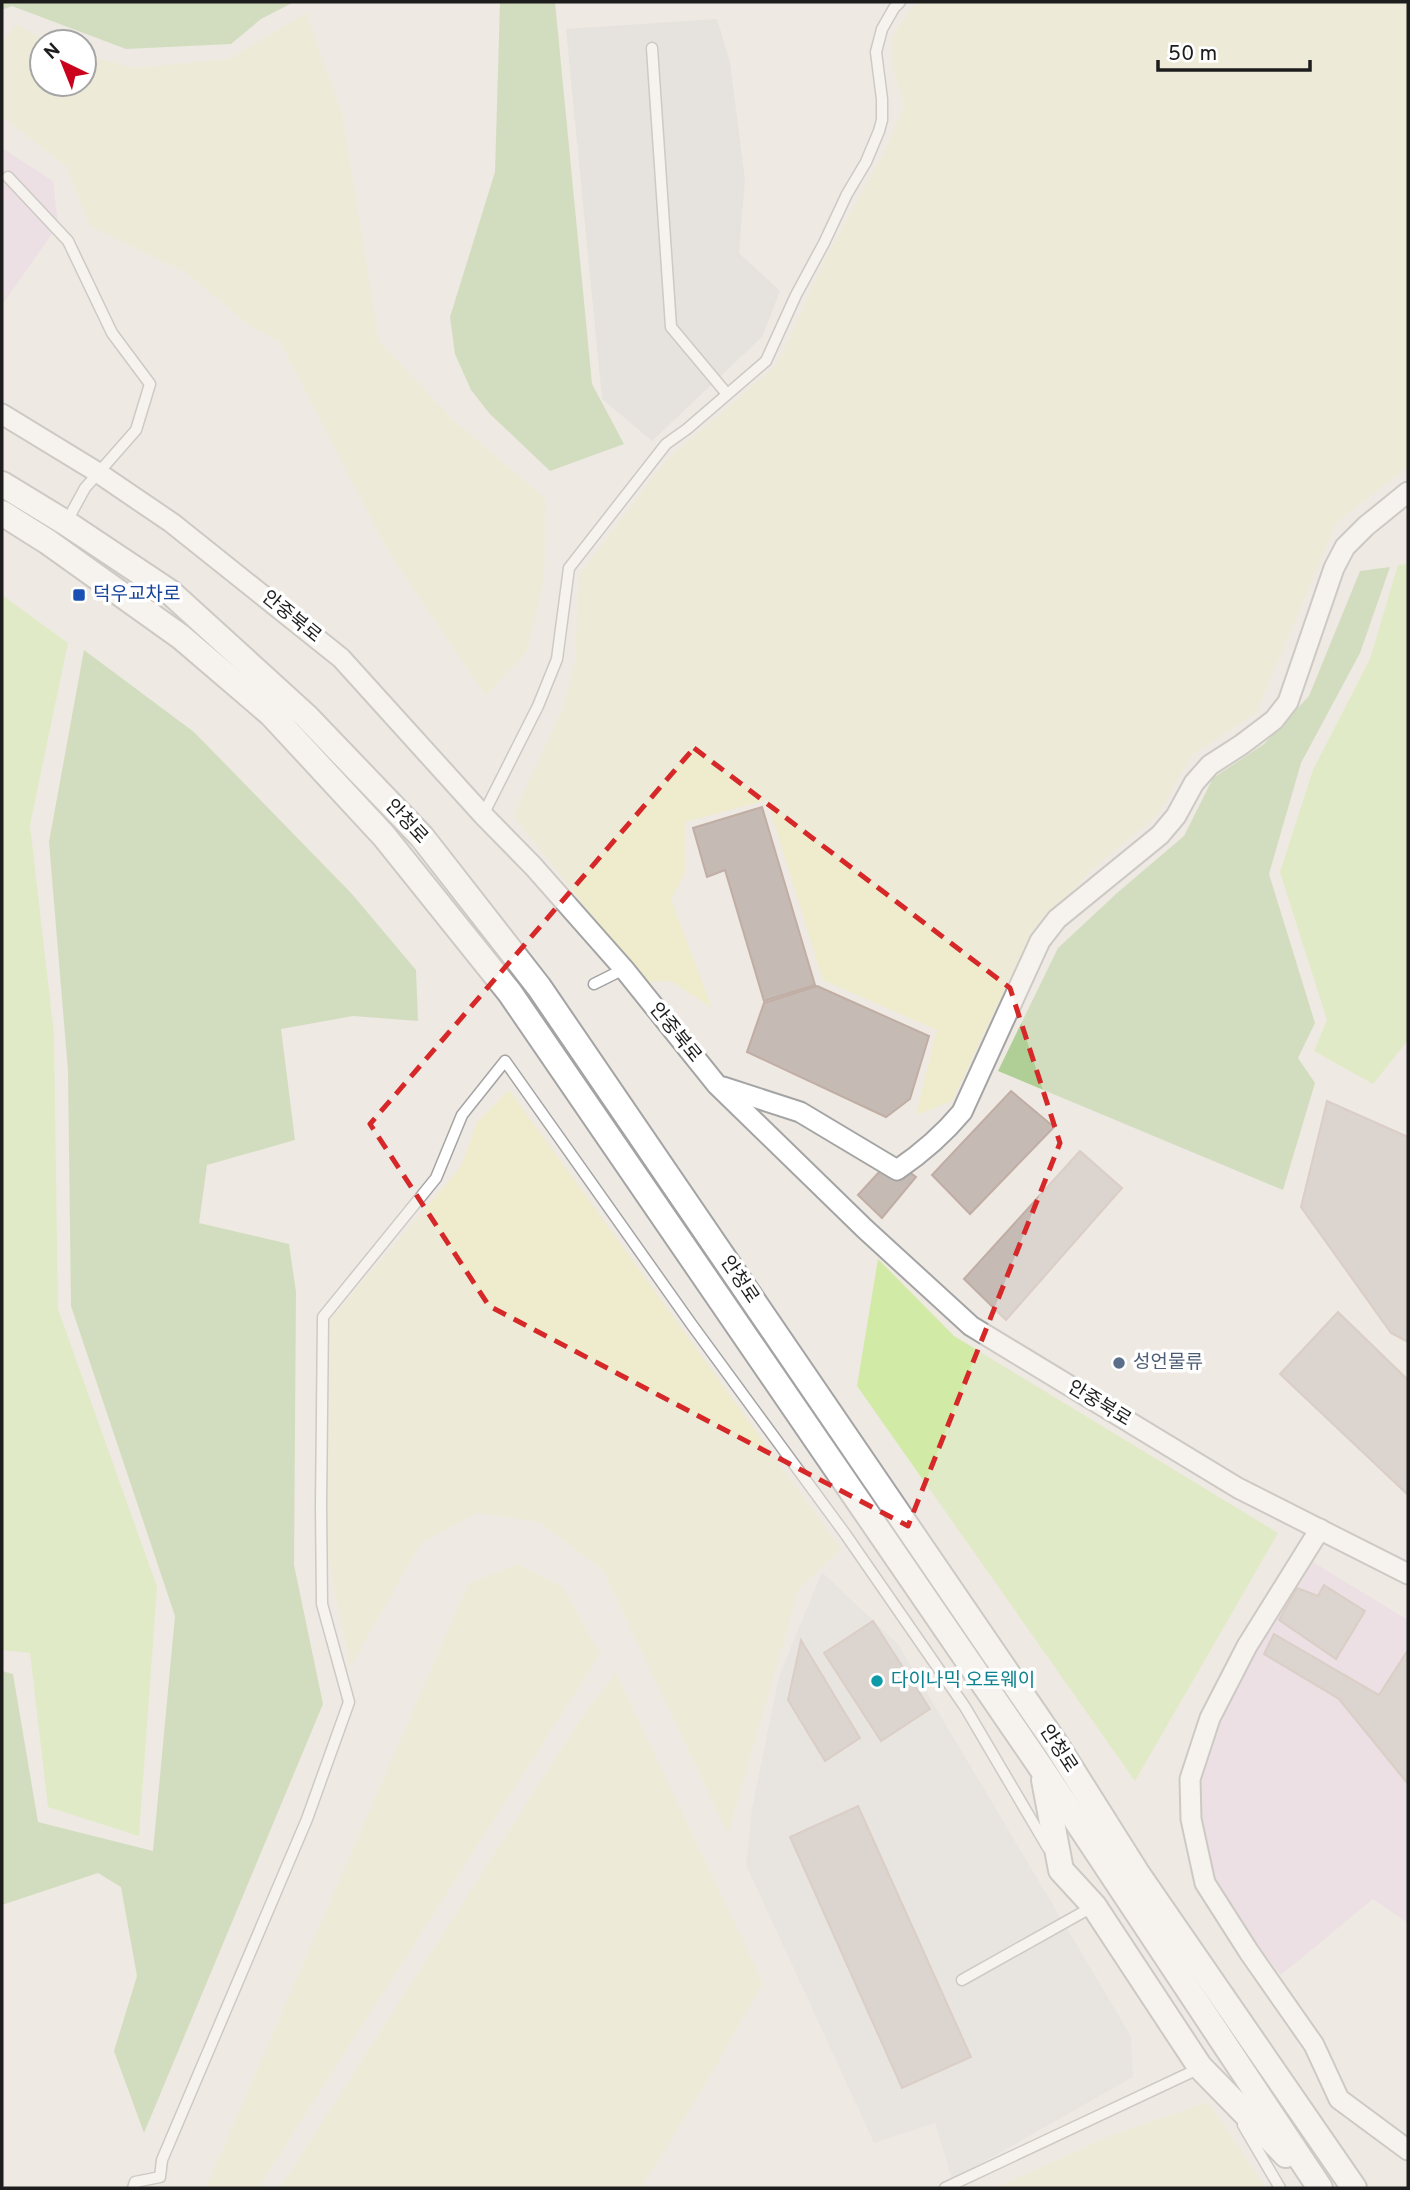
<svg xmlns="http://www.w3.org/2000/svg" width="1410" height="2190" font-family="Overpass,'Noto Sans KR',sans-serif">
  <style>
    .residential { fill: #dbdada }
    .industrial { fill: #e8d4e7 }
    .farmland { fill: #eeeccd }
    .grass { fill: #d1eba6 }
    .forest { fill: #afcf96 }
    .parking { fill: #e1e1e1 }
    .building { fill: #c6bab5; stroke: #c0ada4; stroke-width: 2 }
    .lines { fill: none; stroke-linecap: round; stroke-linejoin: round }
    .service-casing { stroke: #a4a4a4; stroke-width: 13 }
    .minor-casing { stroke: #a4a4a4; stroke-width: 23 }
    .tertiary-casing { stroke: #a4a4a4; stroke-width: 28 }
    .service { stroke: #fff; stroke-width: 10 }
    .minor { stroke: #fff; stroke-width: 19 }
    .tertiary { stroke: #fff; stroke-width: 24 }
    .marked { fill: none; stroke: #d62828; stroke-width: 5; stroke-dasharray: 14 9; stroke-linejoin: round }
    .transit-dot { fill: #1a4fb4; stroke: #fff; stroke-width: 2.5 }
    .service-dot { fill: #5c6f8a; stroke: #fff; stroke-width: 2.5 }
    .culture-dot { fill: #0f9aa8; stroke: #fff; stroke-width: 2.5 }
    .labels { text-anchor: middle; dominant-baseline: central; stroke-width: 7; stroke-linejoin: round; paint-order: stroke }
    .transit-label { font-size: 19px; fill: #164399; stroke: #fff; text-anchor: start }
    .street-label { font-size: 19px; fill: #1d1d1d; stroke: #fff }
    .service-label { font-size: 19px; fill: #4e5e75; stroke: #fff; text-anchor: start }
    .culture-label { font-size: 19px; fill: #0d838f; stroke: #fff; text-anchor: start }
  </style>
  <rect width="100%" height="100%" fill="#eee9e2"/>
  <!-- residential -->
  <polygon class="residential" points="717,19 730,62 745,180 739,253 780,291 762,337 652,441 602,399 566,29"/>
  <!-- industrial -->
  <g class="industrial">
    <polygon points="2,148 53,181 58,225 2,305"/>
    <polygon points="1311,1561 1408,1620 1408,1923 1373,1899 1281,1975 1234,1916 1210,1880 1197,1814 1196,1778 1219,1712 1248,1658"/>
  </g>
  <!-- farmland -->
  <g class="farmland">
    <polygon points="920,2 1408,2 1408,467 1337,522 1256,713 1192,755 1157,816 1090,871 1028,940 952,1101 916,1115 937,1030 823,980 767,800 685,822 685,872 671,900 712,1008 671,981 645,982 513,816 563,707 575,662 579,575 666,460 776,366 828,253 886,149 904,105 891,62 891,38 911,8"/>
    <polygon points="306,13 342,113 379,341 452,419 546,499 544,580 527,651 486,696 388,551 280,342 249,325 185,272 90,226 67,167 2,117 2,42 17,24 48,42 42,42 42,84 84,84 84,55 134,68 229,59"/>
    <polygon points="509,1090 841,1549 799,1589 728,1834 603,1570 539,1522 477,1513 421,1543 350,1667 321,1523 326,1324 461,1167 477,1122"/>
    <polygon points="518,1564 564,1588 600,1654 258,2188 207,2188 208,2183 468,1584"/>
    <polygon points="616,1673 763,1983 709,2078 641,2188 280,2188 580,1720"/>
    <polygon points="1208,2102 1266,2188 995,2188 1110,2136"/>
  </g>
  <!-- grass -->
  <g class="grass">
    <polygon points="1408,564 1408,1040 1373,1084 1314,1051 1327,1020 1280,872 1313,770 1370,659 1398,565"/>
    <polygon points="2,595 68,643 30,825 54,1034 58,1309 157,1587 139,1836 48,1807 30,1653 2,1650"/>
    <polygon points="878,1259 954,1336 1278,1533 1135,1781 857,1386"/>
  </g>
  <!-- forest -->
  <g class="forest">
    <polygon points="2,2 294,2 261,19 231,44 126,49 12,6 2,10"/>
    <polygon points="500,2 555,2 592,384 624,444 550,471 490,414 471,390 455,354 450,317 495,172"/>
    <polygon points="1390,567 1360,653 1301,763 1269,874 1315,1023 1298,1058 1315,1083 1283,1190 998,1071 1058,948 1117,893 1184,836 1213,778 1264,744 1309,696 1360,571"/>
    <polygon points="84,650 194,732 352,894 416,970 418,1021 353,1016 281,1029 295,1140 207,1165 199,1223 289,1244 296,1292 294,1565 323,1704 144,2133 114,2051 137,1976 121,1887 98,1873 2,1905 2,1671 13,1674 38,1822 153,1851 175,1616 71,1306 68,1071 49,842"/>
  </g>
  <!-- parking -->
  <polygon class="parking" points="822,1572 898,1644 1131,2036 1133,2077 952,2180 935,2123 874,2143 746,1865 752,1808 779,1676"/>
  <!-- building -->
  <g class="building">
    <polygon points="762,807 815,985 764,1001 725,870 707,877 693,828"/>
    <polygon points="817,986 929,1036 910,1099 886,1117 747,1052 764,1003"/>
    <polygon points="1011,1091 1054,1127 970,1214 932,1175"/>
    <polygon points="1327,1101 1408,1137 1408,1342 1391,1333 1301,1207"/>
    <polygon points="1080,1151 1122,1188 1006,1320 964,1279"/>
    <polygon points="891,1159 916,1177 882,1218 858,1195"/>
    <polygon points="1338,1312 1408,1380 1408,1495 1280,1374"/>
    <polygon points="1324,1585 1365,1611 1336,1659 1279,1620 1297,1588 1318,1596"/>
    <polygon points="873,1621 930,1709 881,1741 824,1653"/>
    <polygon points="1274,1634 1379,1695 1408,1650 1408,1784 1339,1699 1264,1654"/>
    <polygon points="801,1640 860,1738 825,1761 788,1700"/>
    <polygon points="858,1806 971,2057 902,2088 790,1837"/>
  </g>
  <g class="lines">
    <defs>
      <g id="service">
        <polyline points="652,48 671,327 727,394"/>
        <polyline points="8,177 68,241 112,333 150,384 136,430 85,488 67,521"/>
        <polyline points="483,815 538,706 557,659 569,568 666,444 687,429 766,361 796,295 824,243 847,194 866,162 879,131 882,120 882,99 876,52 882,29 894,8 900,2"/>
        <polyline points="594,984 624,969"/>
        <polyline points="962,1980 1094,1906"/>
        <polyline points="1243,2125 1280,2188"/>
        <polyline points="133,2188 135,2182 160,2177 162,2160 307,1819 349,1702 322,1604 321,1506 323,1317 436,1178 462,1115 505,1061 692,1325 846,1535 965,1707 1048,1848"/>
        <polyline points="945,2188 1200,2068"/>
      </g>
      <g id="minor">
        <polyline points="2,414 97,472 172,523 341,658 483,815 533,866 624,969 717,1085 865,1229 971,1326 1238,1488 1408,1574"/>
        <path d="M723,1087L800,1112L897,1170C922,1153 942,1136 962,1112L1040,941L1057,919L1160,835L1176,816L1194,783L1210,765L1241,745L1274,720L1288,702L1334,568L1345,547L1366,526L1408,492"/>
        <polyline points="1320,1529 1247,1646 1210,1718 1190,1779 1191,1819 1205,1883 1249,1952 1314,2045 1339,2099 1408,2150"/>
      </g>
      <g id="tertiary">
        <polyline points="2,484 66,523 171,593 306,716 422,837 539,987 1057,1746 1137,1873 1354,2188"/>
        <polyline points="2,513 48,542 181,637 271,714 384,836 510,993 1042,1769 1320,2188"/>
        <polyline points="1044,1780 1061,1870 1094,1906 1200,2067 1286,2155"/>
      </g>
    </defs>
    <!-- service casing -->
    <use href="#service" class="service-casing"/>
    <!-- minor casing -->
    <use href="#minor" class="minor-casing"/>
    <!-- tertiary casing -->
    <use href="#tertiary" class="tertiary-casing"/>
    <!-- service -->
    <use href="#service" class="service"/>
    <!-- minor -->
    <use href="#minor" class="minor"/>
    <!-- tertiary -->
    <use href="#tertiary" class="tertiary"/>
  </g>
  <!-- marked area -->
  <path d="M0 0H1410V2190H0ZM694,748L1010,988L1060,1143L908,1526L489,1306L370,1124Z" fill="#eee9e2" fill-opacity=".55" fill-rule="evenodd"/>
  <path class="marked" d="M694,748L1010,988L1060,1143L908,1526L489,1306L370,1124Z"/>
  <!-- markers -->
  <rect class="transit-dot" x="72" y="588" width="14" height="14" rx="3.5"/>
  <circle class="service-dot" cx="1119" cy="1363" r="7"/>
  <circle class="culture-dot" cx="877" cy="1681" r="7"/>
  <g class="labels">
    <!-- transit labels -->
    <g class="transit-label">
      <text x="93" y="595">덕우교차로</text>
    </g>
    <!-- street labels -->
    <g class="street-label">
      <text transform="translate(291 617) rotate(39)">안중북로</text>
      <text transform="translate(406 822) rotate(47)">안청로</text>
      <text transform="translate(675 1033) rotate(51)">안중북로</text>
      <text transform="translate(739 1280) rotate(56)">안청로</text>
      <text transform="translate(1099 1404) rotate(31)">안중북로</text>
      <text transform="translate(1058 1749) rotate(57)">안청로</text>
    </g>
    <!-- service labels -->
    <g class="service-label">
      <text x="1133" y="1363">성언물류</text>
    </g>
    <!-- culture labels -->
    <g class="culture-label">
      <text x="891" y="1681">다이나믹 오토웨이</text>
    </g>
  </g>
  <!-- border -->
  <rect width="1410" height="2190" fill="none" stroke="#1d1d1d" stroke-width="7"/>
  <!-- north arrow -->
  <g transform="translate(63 63) rotate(317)"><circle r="33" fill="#ffffff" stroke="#a5a5a5" stroke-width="2"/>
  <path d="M0-5L12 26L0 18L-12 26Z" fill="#ca001d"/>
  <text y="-10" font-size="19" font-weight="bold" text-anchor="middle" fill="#1d1d1d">N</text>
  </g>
  <!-- scale -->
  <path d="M1158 60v10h152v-10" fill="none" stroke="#1d1d1d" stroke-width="3.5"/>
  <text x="1168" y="60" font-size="21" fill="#1d1d1d" stroke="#ffffff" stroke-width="5" paint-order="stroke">50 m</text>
</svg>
